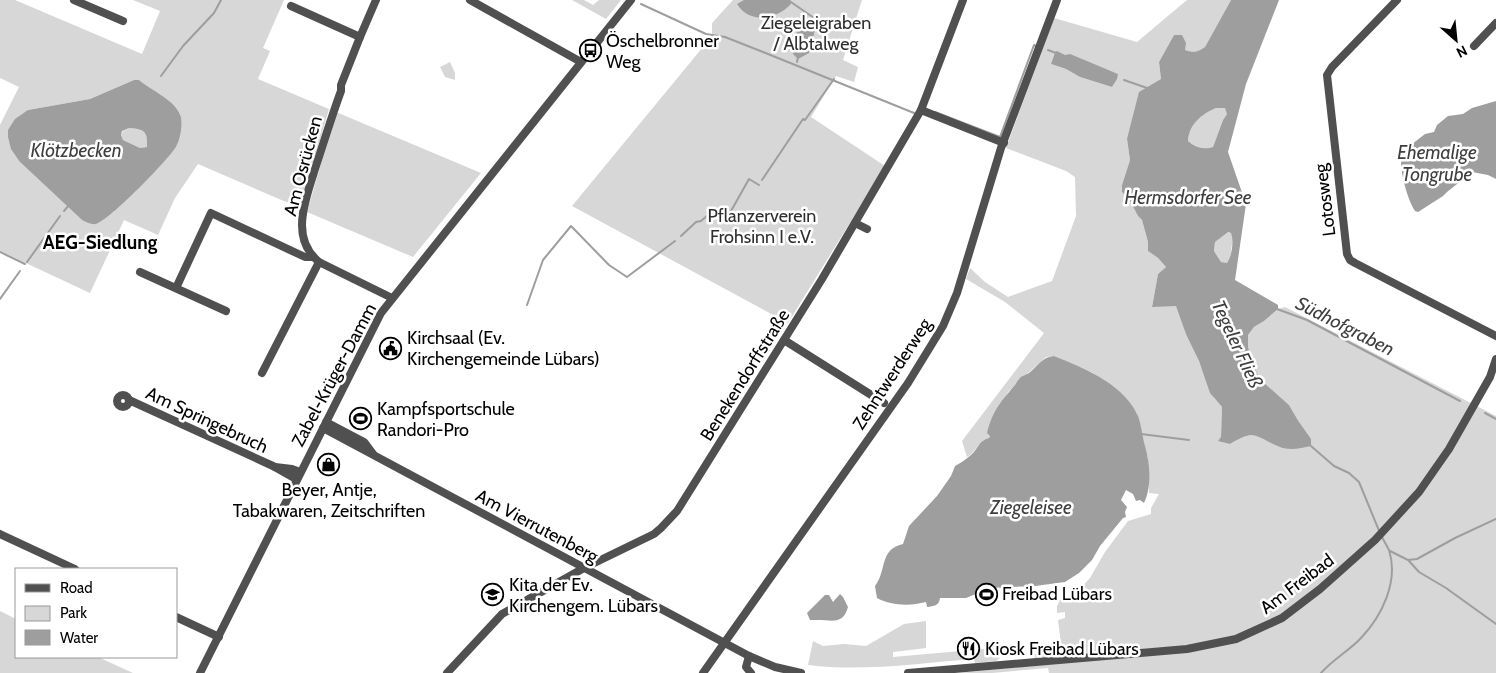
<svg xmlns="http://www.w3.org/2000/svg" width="1496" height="673" font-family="Cabin,sans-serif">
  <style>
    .green { fill: #d7d7d7; fill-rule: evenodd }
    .water { fill: #9e9e9e; fill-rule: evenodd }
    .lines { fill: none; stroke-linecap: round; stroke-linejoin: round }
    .stream { stroke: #9e9e9e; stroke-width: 2 }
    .minor { stroke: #505050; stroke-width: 8 }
    .labels { text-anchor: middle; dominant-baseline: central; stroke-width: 5; stroke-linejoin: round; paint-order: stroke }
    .park-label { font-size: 18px; fill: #2e2e2e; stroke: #fff }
    .poi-label { font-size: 18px; fill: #000; stroke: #fff; text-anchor: start }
    .street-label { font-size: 18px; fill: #000; stroke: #fff }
    .water-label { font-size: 19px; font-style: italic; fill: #3f3f3f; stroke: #fff }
    .neighbourhood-label { font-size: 19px; font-weight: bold; fill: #000; stroke: #fff }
  </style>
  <rect width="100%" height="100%" fill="#fff"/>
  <!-- green -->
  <g class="green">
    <path d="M0,0H15L142,54L160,11L133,0H284L263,48L270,51L258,79L329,109L300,208L198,164L175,198L158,235L124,220L90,293L0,251V125L19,87L0,78ZM134,80H139C152,91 176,100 181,117C183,126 180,140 176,147C168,160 110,220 96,224C91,225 86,222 82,220L20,162L28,110L90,99Z"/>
    <polygon points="572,0 584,0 593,5 599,0 621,0 606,19"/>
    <polygon points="733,0 862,0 843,60 858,67 854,82 836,76 811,117 885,166 788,323 572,206 712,36 712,23"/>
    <path d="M1187,0H1231L1205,47C1198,52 1193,53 1184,50L1182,35H1174L1159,62L1161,79L1127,139L1130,160L1122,185V192L1130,201L1138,216L1142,220L1148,242V251L1158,258L1166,267L1158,274L1152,306L1176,305L1214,398L1222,407L1221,438L1219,441L1230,444C1263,424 1262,444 1293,449L1299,422L1289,405L1262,381L1257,373L1248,347V335L1254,327L1264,321L1278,309L1285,307L1496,416V673H1049L1048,668L992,673H958L1053,664L1059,656L1035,658L1034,654L1062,652L1058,620L1065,618V612L1057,613V606L1060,600L1078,591L1090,578L1105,552L1128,521L1151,514V508L1159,494L1149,493L1148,458L1141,434L1137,413L1121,393L1093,373L1054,356L1046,357L1027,374L1019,379L1014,386L1008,392L989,438C977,441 977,452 967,457L962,441L1044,333L1005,302L966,279L970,268L985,282L1008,297L1052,281L1076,216L1075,177L1066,171L1006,148L1054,18L1137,42ZM1054,54L1065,55L1118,74L1112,87L1080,77L1066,69L1051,64Z"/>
    <polygon points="450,62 455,73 455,80 445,77 440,67"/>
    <path d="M1216,108H1225L1227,110V114L1223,120L1213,147C1203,150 1196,147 1188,141C1189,124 1202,114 1216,108Z"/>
    <polygon points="336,112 481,173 413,257 307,212"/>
    <path d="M129,128C144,129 148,131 147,147L140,148L123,140L121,135L123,131Z"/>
    <polygon points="1227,232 1231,233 1233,236 1230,259 1227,263 1221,262 1214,251 1215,242"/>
    <polygon points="0,611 16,619 16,657 98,657 133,673 0,673"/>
    <path d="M926,621V648L893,652V657L995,648L996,656L1000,658L999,659L996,661L975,663L974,659C919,663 863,672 808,665L813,641L823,646L844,644L866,646L904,624Z"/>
  </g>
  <!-- water -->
  <g class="water">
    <path d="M744,0H790L791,4C777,19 750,25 737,4Z"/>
    <path d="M1231,0H1279L1246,84L1228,152L1246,204L1235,280L1278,305V309L1264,321L1254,327L1248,335V347L1257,373L1262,381L1289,405L1299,422L1311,439V446C1301,448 1290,451 1280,447C1255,437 1257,428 1230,444L1218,441L1221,437L1222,407L1210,393L1199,361L1186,334L1176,306L1152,307L1158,274L1166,267L1158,258L1148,251V242L1142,220L1138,216L1130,201L1122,192V185L1130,160L1127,139L1139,92L1161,79L1159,62L1174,35H1182L1186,43L1185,50C1193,53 1198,52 1205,47ZM1216,108H1225L1227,114L1223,120L1213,147C1203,150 1195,147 1188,141C1189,124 1202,114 1216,108ZM1228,232L1231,233C1234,241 1232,256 1227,263L1221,262L1214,251L1215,242Z"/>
    <polygon points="816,26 809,53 798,59 793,54 791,42 799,29"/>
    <polygon points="1057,51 1065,55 1070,54 1118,74 1117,79 1112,87 1080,77 1066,69 1051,64 1055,52"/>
    <path d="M134,80H139C152,91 176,100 181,117C183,126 180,140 176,147C168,160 110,220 96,224C91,225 86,222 82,220L20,162L11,149L8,137V130L15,119L28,110L90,99ZM129,128C144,129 148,131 147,147L140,148L123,140L121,135L122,131Z"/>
    <path d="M1496,101V179L1488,175L1472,172L1447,192L1443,196L1418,212L1415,211C1407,199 1398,166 1402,152L1425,134L1434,132L1437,125L1448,116L1463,114L1472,108Z"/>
    <path d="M1054,356C1083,368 1120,382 1136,412C1141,420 1142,436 1145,446C1150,463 1152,486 1144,503L1140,500L1136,501L1133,494L1126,490L1121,500L1127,507L1125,512L1126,517L1123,518L1100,546L1092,560L1079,573L1065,582L1035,586L990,588L966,598H940C939,606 934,606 927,607L926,602C910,606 892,606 877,598L875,586C887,571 879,549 903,544L909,526L937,496L951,476L955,466C961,463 966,459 971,455C979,448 978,441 989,438L990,436L987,433C993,410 1000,403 1014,386C1016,384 1017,381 1019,379C1021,376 1026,375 1029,373C1038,366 1042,357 1054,356Z"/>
    <path d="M840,594L843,597L848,607C843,625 832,620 818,620C816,620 813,620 810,620L807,613L825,595H829L833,602Z"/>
  </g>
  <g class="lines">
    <!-- stream -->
    <g class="stream">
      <polyline points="788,0 814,18 816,26"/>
      <polyline points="641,4 706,34 725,37 763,52 914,113"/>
      <polyline points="1048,50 1056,53"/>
      <polyline points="797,62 798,57"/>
      <polyline points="161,76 183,46 214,13 221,0"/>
      <polyline points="1124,80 1147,88"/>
      <polyline points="935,112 1000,137 1034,45 1036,46"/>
      <polyline points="762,180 803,119 805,120 834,79"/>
      <polyline points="64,211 69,205"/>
      <polyline points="731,211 749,179 759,185"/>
      <polyline points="681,236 696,222 701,221 715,209 718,211"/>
      <polyline points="0,252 25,264"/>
      <polyline points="27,262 60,216"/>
      <polyline points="0,299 20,271"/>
      <polyline points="527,305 543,260 571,226 609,265 627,277 675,241"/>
      <polyline points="1277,309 1307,320 1460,401"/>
      <polyline points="1485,413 1496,419"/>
      <polyline points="1141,434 1189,440"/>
      <polyline points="1311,446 1334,466 1349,473 1359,482 1380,533"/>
      <polyline points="1390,551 1408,560 1417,559 1455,538 1496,519"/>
      <polyline points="1409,561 1419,572 1446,588 1496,624"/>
      <path d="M1321,673C1333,659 1349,651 1361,638C1382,616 1399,581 1389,550C1387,546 1384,541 1382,537"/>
    </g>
    <!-- minor -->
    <g class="minor">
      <polyline points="74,0 123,21"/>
      <path d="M376,0L360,37L341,85V91C331,118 323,145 314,172C309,189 302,207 302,225C302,240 308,253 319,262L392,298"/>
      <polyline points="470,0 581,62"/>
      <polyline points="1397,0 1332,67 1327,75 1347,254 1350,260 1355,263 1496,336"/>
      <polyline points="291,6 360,37"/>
      <polyline points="1474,46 1496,23"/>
      <polyline points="921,110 1004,143"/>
      <polyline points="855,223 867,229"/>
      <polyline points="140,272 226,311"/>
      <polyline points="176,288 211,213 305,257 313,257"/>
      <polyline points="784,340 884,403"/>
      <polyline points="262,373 319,262"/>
      <circle cx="123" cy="401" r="6"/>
      <polyline points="129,400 273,466 296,479"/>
      <polyline points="326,422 364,442 373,454"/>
      <polyline points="323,428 749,656 775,667 801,673"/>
      <polyline points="275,467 292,469 300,472"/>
      <polyline points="0,534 75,569"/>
      <polyline points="176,617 219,637"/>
      <polyline points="749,656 746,667 751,673"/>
      <polyline points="200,673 381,313 631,0"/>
      <polyline points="447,673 502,614 584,568 654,534 661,528 677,511 822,279 921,110 963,0"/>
      <polyline points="703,673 908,383 943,326 957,293 1001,148 1057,0"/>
      <polyline points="908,673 1187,649 1236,639 1282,618 1320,589 1375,540 1419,492 1449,449 1490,377 1496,359"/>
    </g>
  </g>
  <!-- icons -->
  <defs>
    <symbol id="bus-ring" viewBox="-11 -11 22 22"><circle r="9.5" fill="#fff" stroke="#000" stroke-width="1.5"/><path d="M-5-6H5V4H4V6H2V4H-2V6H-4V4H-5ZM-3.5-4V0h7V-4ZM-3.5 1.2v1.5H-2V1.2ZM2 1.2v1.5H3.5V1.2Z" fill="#000"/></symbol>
    <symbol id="civic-ring" viewBox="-11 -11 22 22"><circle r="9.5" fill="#fff" stroke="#000" stroke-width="1.5"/><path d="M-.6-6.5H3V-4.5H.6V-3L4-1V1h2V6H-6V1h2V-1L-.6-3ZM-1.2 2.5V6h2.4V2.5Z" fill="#000"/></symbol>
    <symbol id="stadium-ring" viewBox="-11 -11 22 22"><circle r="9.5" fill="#fff" stroke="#000" stroke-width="1.5"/><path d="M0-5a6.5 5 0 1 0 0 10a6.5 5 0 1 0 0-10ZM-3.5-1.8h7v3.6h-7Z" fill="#000"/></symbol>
    <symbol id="shop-ring" viewBox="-11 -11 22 22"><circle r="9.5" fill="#fff" stroke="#000" stroke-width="1.5"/><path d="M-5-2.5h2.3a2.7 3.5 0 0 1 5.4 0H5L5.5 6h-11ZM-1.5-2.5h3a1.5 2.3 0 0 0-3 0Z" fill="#000"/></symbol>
    <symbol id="school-ring" viewBox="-11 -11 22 22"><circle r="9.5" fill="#fff" stroke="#000" stroke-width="1.5"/><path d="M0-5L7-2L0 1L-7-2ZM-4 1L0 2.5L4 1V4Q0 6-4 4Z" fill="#000"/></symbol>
    <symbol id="restaurant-ring" viewBox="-11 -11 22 22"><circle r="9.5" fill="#fff" stroke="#000" stroke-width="1.5"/><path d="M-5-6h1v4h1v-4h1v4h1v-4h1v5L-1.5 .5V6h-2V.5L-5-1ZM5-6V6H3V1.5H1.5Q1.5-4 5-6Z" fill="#000"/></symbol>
  </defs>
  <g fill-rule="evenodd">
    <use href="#bus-ring" x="578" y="38" width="25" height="25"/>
    <use href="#civic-ring" x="378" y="336" width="25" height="25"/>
    <use href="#stadium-ring" x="348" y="406" width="25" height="25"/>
    <use href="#shop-ring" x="316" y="452" width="25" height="25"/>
    <use href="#stadium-ring" x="974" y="582" width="25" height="25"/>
    <use href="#school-ring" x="480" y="582" width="25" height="25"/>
    <use href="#restaurant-ring" x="956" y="636" width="25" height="25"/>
  </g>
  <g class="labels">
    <!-- park labels -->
    <g class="park-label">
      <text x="816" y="23">Ziegeleigraben<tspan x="816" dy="21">/ Albtalweg</tspan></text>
      <text x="762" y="216">Pflanzerverein<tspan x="762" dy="21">Frohsinn I e.V.</tspan></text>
    </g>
    <!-- poi labels -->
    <g class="poi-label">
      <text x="606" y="41">Öschelbronner<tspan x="606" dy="21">Weg</tspan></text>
      <text x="407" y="338">Kirchsaal (Ev.<tspan x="407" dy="21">Kirchengemeinde Lübars)</tspan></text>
      <text x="377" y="409">Kampfsportschule<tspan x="377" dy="21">Randori-Pro</tspan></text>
      <text x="329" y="490" text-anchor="middle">Beyer, Antje,<tspan x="329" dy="21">Tabakwaren, Zeitschriften</tspan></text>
      <text x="509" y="585">Kita der Ev.<tspan x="509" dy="21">Kirchengem. Lübars</tspan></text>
      <text x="1002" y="594">Freibad Lübars</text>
      <text x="985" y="649">Kiosk Freibad Lübars</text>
    </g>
    <!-- street labels -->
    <g class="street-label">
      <text transform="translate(303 166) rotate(-75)">Am Osrücken</text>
      <text transform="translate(1325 200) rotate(-97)">Lotosweg</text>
      <text transform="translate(892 374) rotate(-57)">Zehntwerderweg</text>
      <text transform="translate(334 375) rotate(-62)">Zabel-Krüger-Damm</text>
      <text transform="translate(745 375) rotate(-58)">Benekendorffstraße</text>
      <text transform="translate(207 420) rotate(25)">Am Springebruch</text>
      <text transform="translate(537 526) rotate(28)">Am Vierrutenberg</text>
      <text transform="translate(1297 584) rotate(-37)">Am Freibad</text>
    </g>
    <!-- water labels -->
    <g class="water-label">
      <text x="76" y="150">Klötzbecken</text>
      <text x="1437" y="152">Ehemalige<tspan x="1437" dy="22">Tongrube</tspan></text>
      <text x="1188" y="197">Hermsdorfer See</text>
      <text transform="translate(1345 326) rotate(27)">Südhofgraben</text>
      <text transform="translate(1237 344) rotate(65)">Tegeler Fließ</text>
      <text x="1031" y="507">Ziegeleisee</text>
    </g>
    <!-- neighbourhood labels -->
    <g class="neighbourhood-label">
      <text x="100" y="242">AEG-Siedlung</text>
    </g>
  </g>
  <!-- legend -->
  <rect x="15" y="568" width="162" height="90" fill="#ffffff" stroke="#999999"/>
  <rect x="25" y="584" width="25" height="8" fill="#505050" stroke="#999999"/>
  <text x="60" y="593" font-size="15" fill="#000000">Road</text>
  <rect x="25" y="606" width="25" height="15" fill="#d7d7d7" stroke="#999999"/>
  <text x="60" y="618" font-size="15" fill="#000000">Park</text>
  <rect x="25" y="630" width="25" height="15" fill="#9e9e9e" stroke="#999999"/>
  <text x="60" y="643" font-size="15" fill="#000000">Water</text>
  <!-- north arrow -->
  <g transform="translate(1456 40) rotate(153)" stroke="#ffffff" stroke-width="4" paint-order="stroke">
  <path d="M0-4L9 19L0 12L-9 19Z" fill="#000000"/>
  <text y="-8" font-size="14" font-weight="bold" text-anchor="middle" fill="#000000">N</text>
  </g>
</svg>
